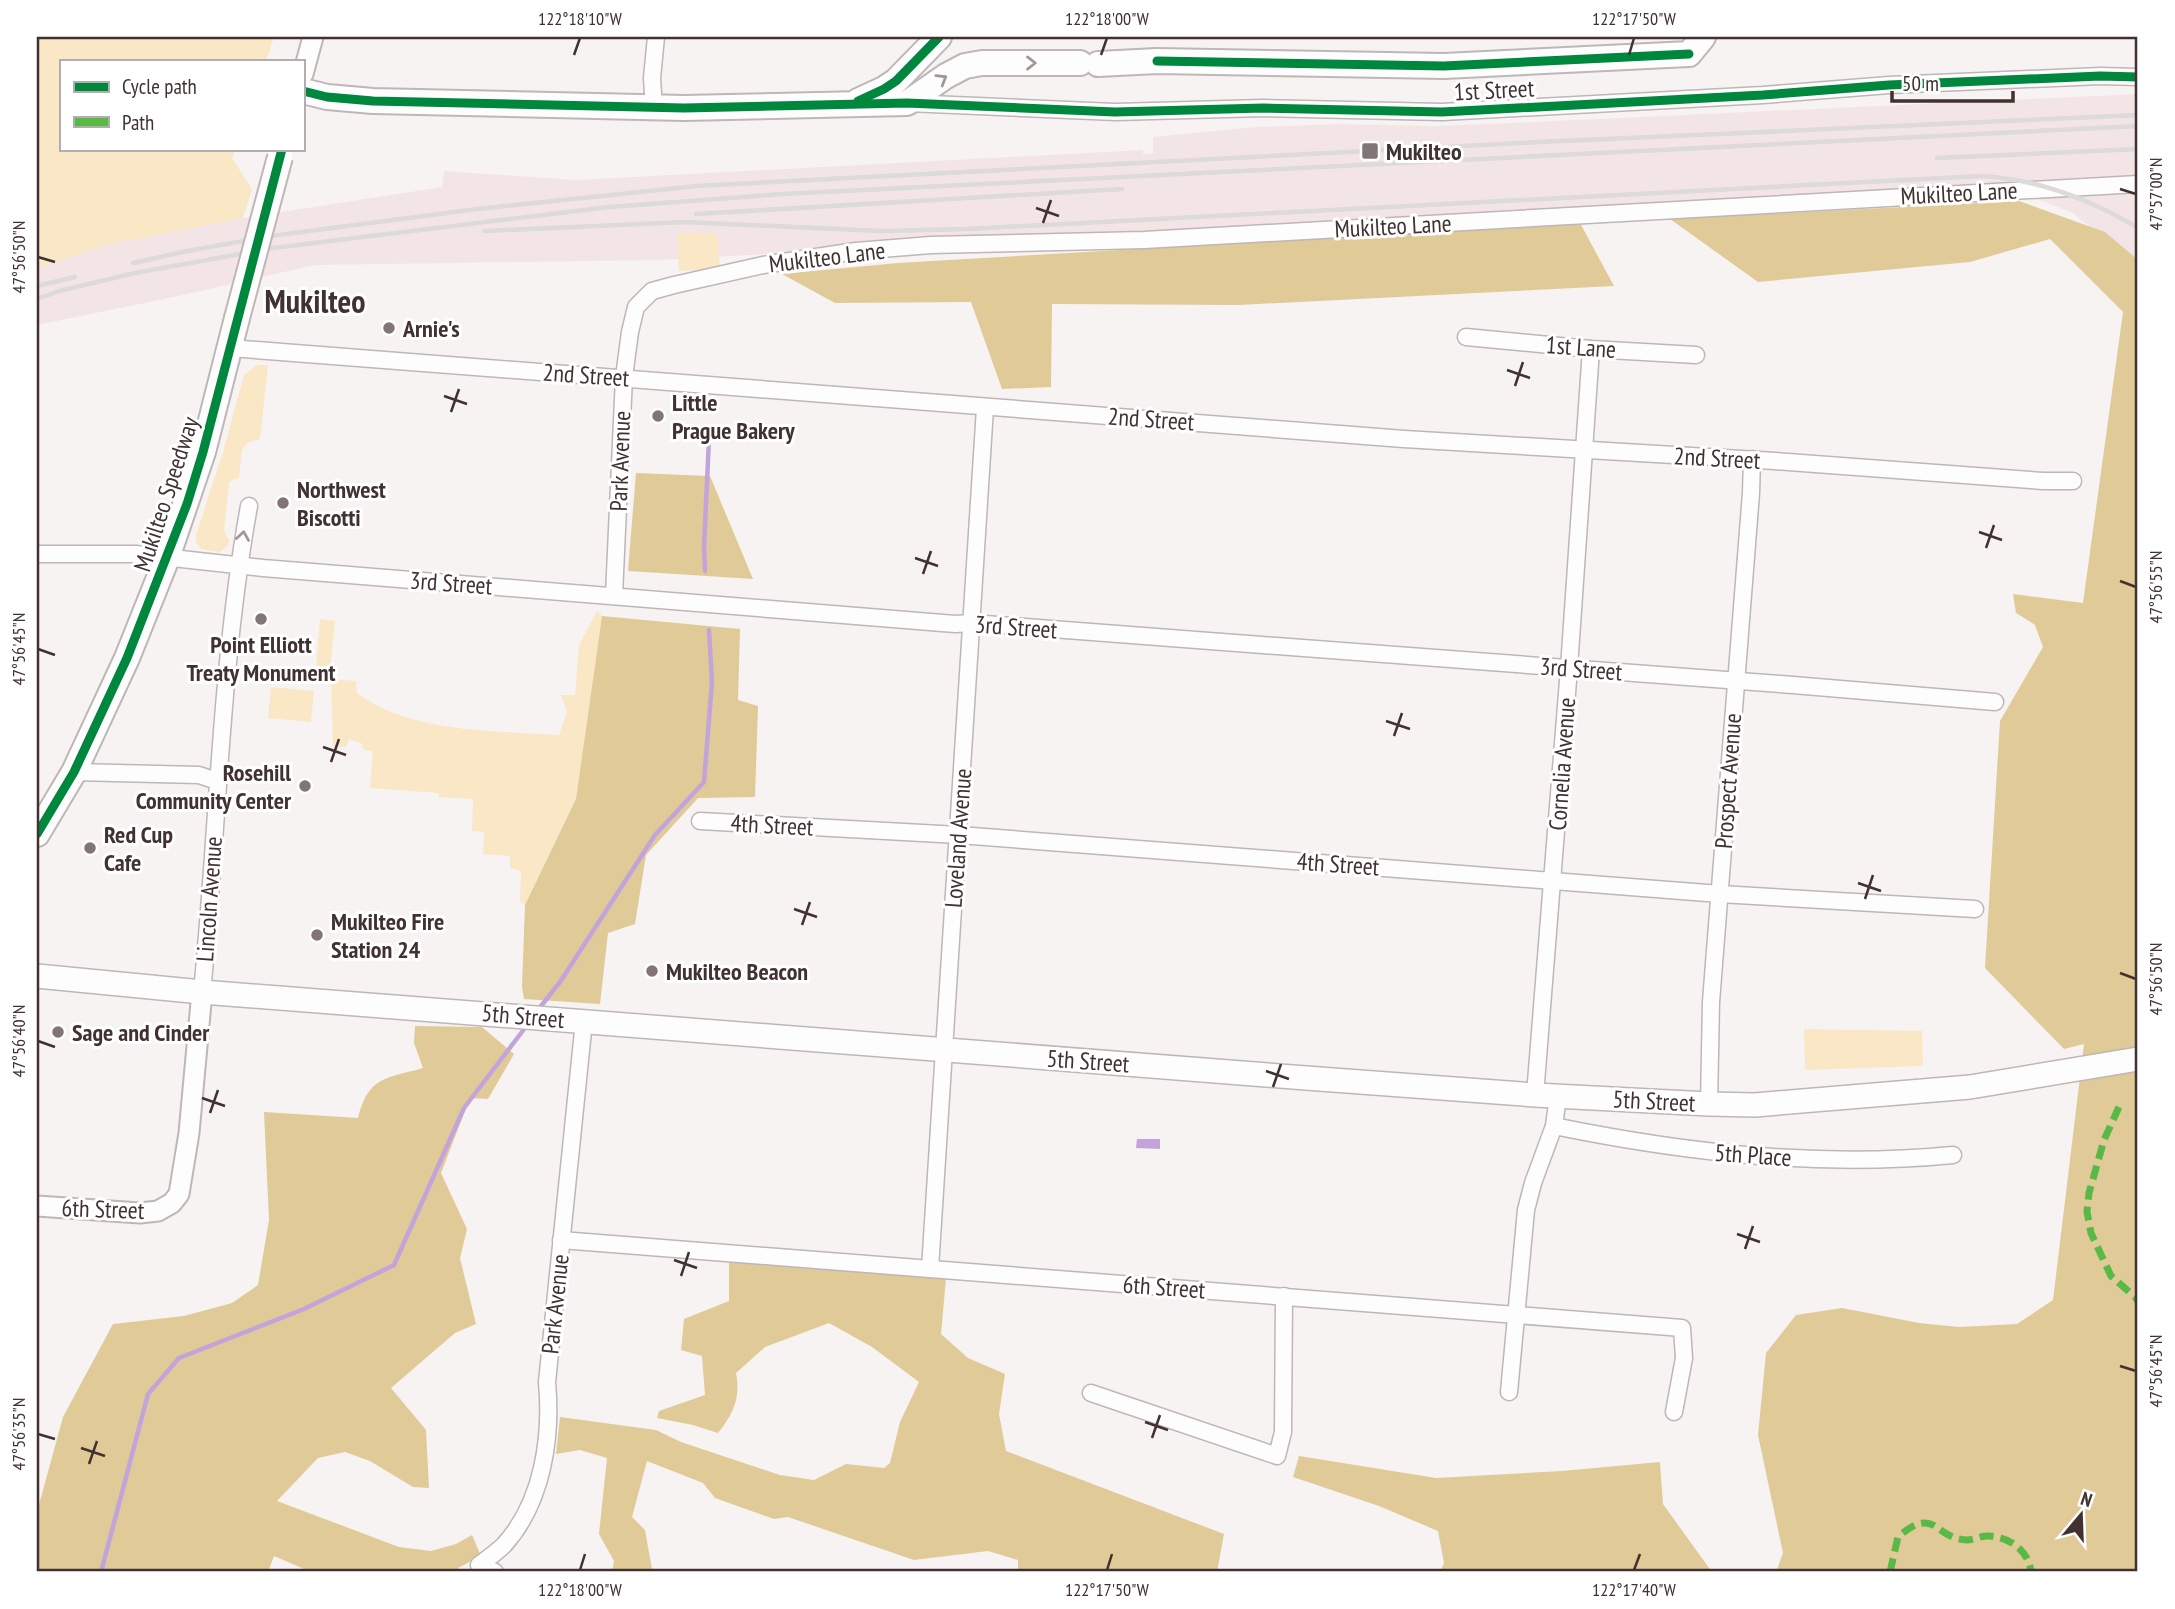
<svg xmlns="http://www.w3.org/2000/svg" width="2175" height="1609" font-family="'PT Sans Narrow',sans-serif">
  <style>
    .built { fill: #f3e5e5 }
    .green { fill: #f9e7c5 }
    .forest { fill: #e0ca97 }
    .water { fill: #c3a4da }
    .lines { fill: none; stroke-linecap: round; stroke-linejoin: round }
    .stream { stroke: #c3a4da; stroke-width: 4.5 }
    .minor-casing { stroke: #bfb6b6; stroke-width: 19 }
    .tertiary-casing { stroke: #bfb6b6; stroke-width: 23 }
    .secondary-casing { stroke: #bfb6b6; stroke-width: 26 }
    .primary-casing { stroke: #bfb6b6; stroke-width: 28 }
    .minor { stroke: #fefdfd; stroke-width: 16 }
    .tertiary { stroke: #fefdfd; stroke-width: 19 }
    .secondary { stroke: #fefdfd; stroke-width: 23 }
    .primary { stroke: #fefdfd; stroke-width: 24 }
    .rail { stroke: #dcdada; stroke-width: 4.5 }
    .primary-bridge-casing { stroke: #bfb6b6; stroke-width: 28; stroke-linecap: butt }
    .primary-bridge { stroke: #fefdfd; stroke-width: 24 }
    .quiet { stroke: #58b947; stroke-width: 7; stroke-dasharray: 14 7; stroke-linecap: butt }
    .cycleway-casing { stroke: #fff; stroke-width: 13 }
    .cycleway { stroke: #00873e; stroke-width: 9 }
    .oneway { stroke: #a09797 }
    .ticks { fill: none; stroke: #413131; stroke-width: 2.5 }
    .poi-dot { fill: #817575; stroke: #fff; stroke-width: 2.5 }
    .labels { text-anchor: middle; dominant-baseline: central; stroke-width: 6; stroke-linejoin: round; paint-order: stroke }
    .street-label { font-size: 24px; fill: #413131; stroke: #fff }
    .poi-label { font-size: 24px; font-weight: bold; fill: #413131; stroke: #fff; text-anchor: start }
    .district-label { font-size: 32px; font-weight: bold; fill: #413131; stroke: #fff }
    .neatline { fill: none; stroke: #413131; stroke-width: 2.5 }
    .ticks-label { font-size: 18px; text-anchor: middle; fill: #413131 }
  </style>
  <rect width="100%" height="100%" fill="#f8f3f3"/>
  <!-- built -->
  <polygon class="built" points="2138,94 2138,268 2073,213 2004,186 659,260 315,265 174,297 37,325 37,266 106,245 223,221 442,187 444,171 576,180 1143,150 1143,154 1153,153 1153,137 1256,127 1338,124 1437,126 1533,122"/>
  <!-- green -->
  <g class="green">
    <polygon points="37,37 274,37 266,61 61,61 61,149 235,149 232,158 252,189 243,218 106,245 37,268"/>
    <polygon points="677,233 717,233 720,269 679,271"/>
    <polygon points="257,365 268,365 260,439 247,443 242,450 239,478 229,482 224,531 229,540 228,546 219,552 201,549 196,542 196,535 223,452 244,375"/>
    <path d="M597,611L602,616L576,799L525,905L520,902L521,871L510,868V856L483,854L484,832L472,831L473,799L439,797L438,793L370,788L373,752L362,749L363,744L349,739L346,747L333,746L331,679L356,681L357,693C413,734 492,730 559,735L567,712L561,695H575L579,645Z"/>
    <polygon points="320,619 335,621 330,670 316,669"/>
    <polygon points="271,687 314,691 311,722 268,718"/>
    <polygon points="1804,1029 1922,1031 1923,1066 1805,1070"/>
  </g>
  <!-- forest -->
  <g class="forest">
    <polygon points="2019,201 2105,232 2138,260 2138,1572 1776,1572 1783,1553 1758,1435 1766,1353 1796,1315 1842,1308 1919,1323 1959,1327 2017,1324 2053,1300 2084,1044 2064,1049 1985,968 2000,721 2043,647 2035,625 2016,613 2013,594 2083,603 2123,312 2050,239 1970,262 1758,282 1670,219"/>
    <polygon points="1580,223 1614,286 1239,305 1052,304 1051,387 1002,389 971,302 835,303 782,274 898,263"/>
    <polygon points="636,473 710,476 753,579 628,571"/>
    <polygon points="602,616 740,629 738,700 758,706 755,797 698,798 646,855 635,924 608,933 600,1004 524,999 522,987 525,905 576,799"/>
    <path d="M415,1026L482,1027L514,1054L488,1099L470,1098L441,1173L467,1229L460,1258L476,1324L455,1333L391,1388L426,1430L429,1488L413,1487L370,1461L345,1452L318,1458L277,1501L399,1547L431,1551L456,1544L472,1535L481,1556L458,1568L460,1572H311L274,1556L268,1572H37V1512L63,1417L113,1324L184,1316L232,1303L258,1285L269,1220L264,1112L358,1118C369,1076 385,1079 423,1068L414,1043Z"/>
    <path d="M729,1261L946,1278L941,1334L968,1358L1005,1374L999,1414L1006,1451L1224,1534L1217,1572H1018V1560L988,1551L914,1560L788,1517L774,1519L715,1498L703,1483L647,1461L632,1517L645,1530L652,1569L650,1572H612L614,1561L599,1534L607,1458L580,1450L556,1454L560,1417L656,1430L681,1442L780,1475L814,1480L846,1464L884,1468L890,1463L900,1422L919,1382L872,1347L829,1323L765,1347L736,1373C741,1398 733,1414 718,1433L693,1425L657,1418L659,1411L705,1395L702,1356L681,1350L684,1319L729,1301Z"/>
    <polygon points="1299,1456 1436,1478 1562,1471 1660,1462 1663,1504 1712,1572 1440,1572 1444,1563 1438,1531 1379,1506 1293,1477"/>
  </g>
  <!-- water -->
  <polygon class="water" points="1137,1139 1160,1139 1160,1149 1136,1148"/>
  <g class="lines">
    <!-- stream -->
    <g class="stream">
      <polyline points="705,571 704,546 709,439"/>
      <polyline points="537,1011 560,982 655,835 704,782 712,682 709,630"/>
      <polyline points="101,1572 148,1394 179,1358 304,1309 394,1265 464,1108 528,1024"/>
    </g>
    <defs>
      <g id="minor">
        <polyline points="907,103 1115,112 1263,108 1442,112 1763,95 1889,85 2100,76 2138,77"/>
        <polyline points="654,108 652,78 656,37"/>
        <polyline points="1466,337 1591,349 1696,355"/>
        <polyline points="230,348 1404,439 1775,461 2043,481 2073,481"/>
        <polyline points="37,554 136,554 263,568 955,624 972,623 1793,685 1995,702"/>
        <polyline points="614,595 624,377 630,332 636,307 652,291 674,285 763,265 856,251 931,245 1144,240 2138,184"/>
        <polyline points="74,772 199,775 217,781"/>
        <polyline points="700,821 959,835 1720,894 1975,909"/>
        <path d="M202,992C218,830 220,667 249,506"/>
        <polyline points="1535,1095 1569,668 1591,349"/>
        <polyline points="1709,1104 1711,1002 1751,493 1752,459"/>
        <path d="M1554,1126C1686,1153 1819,1168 1953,1155"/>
        <polyline points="561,1240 1682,1328 1684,1358 1674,1412"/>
        <polyline points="930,1269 985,408"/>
        <polyline points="1509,1392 1526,1210 1533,1183 1554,1126 1558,1096"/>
        <polyline points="1091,1393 1277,1456 1283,1432 1284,1296"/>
        <path d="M495,1572L479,1565C487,1559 497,1552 504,1545C543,1502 552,1437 547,1382L584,1021"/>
      </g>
      <g id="tertiary">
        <polyline points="303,74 313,37"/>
        <polyline points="37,1206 140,1213 158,1211 172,1203 179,1194 189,1133 202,992"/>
      </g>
      <polyline id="secondary" points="37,976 202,992 1306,1078 1535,1095 1709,1104 1755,1105 1970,1087 2138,1059"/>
      <g id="primary">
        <polyline points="1098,64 1157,61 1444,66 1689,54 1703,37"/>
        <polyline points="303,91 327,97 373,101 684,108 907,103 946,76 965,66 982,63 1080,63"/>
        <polyline points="858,101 884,89 896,81 939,37"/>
        <polyline points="37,834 74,772 127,658 167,558 203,452 237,318"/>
      </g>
    </defs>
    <!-- minor casing -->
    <use href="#minor" class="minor-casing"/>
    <!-- tertiary casing -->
    <use href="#tertiary" class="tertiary-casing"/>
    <!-- secondary casing -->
    <use href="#secondary" class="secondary-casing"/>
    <!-- primary casing -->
    <use href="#primary" class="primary-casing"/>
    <!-- minor -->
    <use href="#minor" class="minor"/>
    <!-- tertiary -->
    <use href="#tertiary" class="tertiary"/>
    <!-- secondary -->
    <use href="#secondary" class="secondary"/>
    <!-- primary -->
    <use href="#primary" class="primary"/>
    <!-- rail -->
    <g class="rail">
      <polyline points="1937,158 2138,149"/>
      <polyline points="696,214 1122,189"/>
      <path d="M484,231L685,222L881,231L967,229L1981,176C2038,179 2090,199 2138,228"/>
      <polyline points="133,263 187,251 271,236 477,209 697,186 1539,142 2138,115"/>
      <polyline points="37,286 75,277"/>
      <polyline points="37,299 59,291 135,273 273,248 609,207 783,194 2138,126"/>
    </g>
    <defs>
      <polyline id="primary-bridge" points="237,318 280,157"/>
    </defs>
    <!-- primary-bridge casing -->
    <use href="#primary-bridge" class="primary-bridge-casing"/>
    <!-- primary-bridge -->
    <use href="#primary-bridge" class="primary-bridge"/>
    <!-- quiet -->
    <g class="quiet">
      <polyline points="2119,1107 2104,1140 2089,1193 2087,1212 2091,1233 2111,1276 2136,1298 2138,1302"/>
      <path d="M1890,1572L1898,1537C1936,1504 1934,1539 1967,1540C1974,1540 1982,1535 1989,1536C2010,1537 2029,1551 2031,1572"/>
    </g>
    <defs>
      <g id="cycleway">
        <polyline points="1157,61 1444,66 1689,54"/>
        <polyline points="303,91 327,97 373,101 684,108 907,103 1115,112 1263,108 1442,112 1763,95 1889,85 2100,76 2138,77"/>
        <polyline points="858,101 884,89 896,81 939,37"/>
        <polyline points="37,834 74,772 127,658 187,504 203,452 282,149"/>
      </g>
    </defs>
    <!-- cycleway casing -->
    <use href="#cycleway" class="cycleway-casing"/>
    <!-- cycleway -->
    <use href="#cycleway" class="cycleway"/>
  </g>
  <!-- one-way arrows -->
  <defs><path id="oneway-chevron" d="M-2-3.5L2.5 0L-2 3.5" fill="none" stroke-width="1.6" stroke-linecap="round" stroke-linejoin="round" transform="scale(1.75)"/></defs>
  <g class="oneway">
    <use href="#oneway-chevron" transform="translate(1031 63)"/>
    <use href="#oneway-chevron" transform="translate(942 79) rotate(-31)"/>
    <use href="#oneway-chevron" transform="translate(243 536) rotate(-81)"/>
  </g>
  <!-- ticks -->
  <path class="ticks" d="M574,55L580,38M1101,55L1107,38M1629,55L1634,38M2120,189L2136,194M1036,208L1059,216M1043,223L1051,200M38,257L55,262M1507,370L1530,378M1515,386L1523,362M444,396L467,404M451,412L459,389M1979,532L2002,540M1986,548L1994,525M915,558L938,566M923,574L931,551M2120,581L2136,587M38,649L55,655M1386,721L1410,729M1394,736L1402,713M323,747L346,755M331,762L339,739M1858,883L1881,891M1865,899L1873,875M794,909L817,917M802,925L810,902M2120,973L2136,979M38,1041L55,1047M1266,1071L1289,1079M1273,1087L1281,1064M202,1098L225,1106M210,1113L218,1090M1737,1234L1760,1242M1745,1249L1753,1226M674,1260L697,1268M681,1276L689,1252M2120,1366L2136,1371M1145,1422L1168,1430M38,1434L55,1439M1152,1438L1160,1415M81,1448L105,1456M89,1464L97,1441M580,1570L585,1554M1107,1570L1112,1554M1634,1570L1640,1554"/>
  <!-- markers -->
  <g class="poi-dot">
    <rect x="1361" y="142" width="18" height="18" rx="3.5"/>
    <circle cx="389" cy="328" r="7"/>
    <circle cx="658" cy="416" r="7"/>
    <circle cx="283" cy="503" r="7"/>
    <circle cx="261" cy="619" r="7"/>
    <circle cx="305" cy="786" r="7"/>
    <circle cx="90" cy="848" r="7"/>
    <circle cx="317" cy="935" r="7"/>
    <circle cx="652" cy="971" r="7"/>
    <circle cx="58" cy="1032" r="7"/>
  </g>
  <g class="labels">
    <!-- street labels -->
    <g class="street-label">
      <text transform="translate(1494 90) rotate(-3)">1st Street</text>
      <text transform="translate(1959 193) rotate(-3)">Mukilteo Lane</text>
      <text transform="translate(1393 226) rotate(-3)">Mukilteo Lane</text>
      <text transform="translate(827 257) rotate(-7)">Mukilteo Lane</text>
      <text transform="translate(1581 347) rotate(4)">1st Lane</text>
      <text transform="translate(586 375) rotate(4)">2nd Street</text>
      <text transform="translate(1151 419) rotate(4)">2nd Street</text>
      <text transform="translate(1717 458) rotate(3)">2nd Street</text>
      <text transform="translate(620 461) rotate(-88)">Park Avenue</text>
      <text transform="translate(166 494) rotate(-72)">Mukilteo Speedway</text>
      <text transform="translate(451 583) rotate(4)">3rd Street</text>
      <text transform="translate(1016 627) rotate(4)">3rd Street</text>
      <text transform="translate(1581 669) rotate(4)">3rd Street</text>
      <text transform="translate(1562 764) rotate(-86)">Cornelia Avenue</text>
      <text transform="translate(1728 781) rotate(-86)">Prospect Avenue</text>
      <text transform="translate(772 825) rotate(3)">4th Street</text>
      <text transform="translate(958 838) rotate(-86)">Loveland Avenue</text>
      <text transform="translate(1338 864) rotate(4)">4th Street</text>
      <text transform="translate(209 899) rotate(-86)">Lincoln Avenue</text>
      <text transform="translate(523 1016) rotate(5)">5th Street</text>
      <text transform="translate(1088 1061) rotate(4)">5th Street</text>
      <text transform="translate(1654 1101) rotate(3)">5th Street</text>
      <text transform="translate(1753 1155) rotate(4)">5th Place</text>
      <text transform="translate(103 1209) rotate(2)">6th Street</text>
      <text transform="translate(1164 1287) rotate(4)">6th Street</text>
      <text transform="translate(555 1304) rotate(-84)">Park Avenue</text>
    </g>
    <!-- poi labels -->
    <g class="poi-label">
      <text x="1386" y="151">Mukilteo</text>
      <text x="403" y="328">Arnie's</text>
      <text x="672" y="402">Little<tspan x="672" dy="28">Prague Bakery</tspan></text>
      <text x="297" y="489">Northwest<tspan x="297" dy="28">Biscotti</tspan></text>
      <text x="261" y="644" text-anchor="middle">Point Elliott<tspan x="261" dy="28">Treaty Monument</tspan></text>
      <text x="291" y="772" text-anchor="end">Rosehill<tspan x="291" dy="28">Community Center</tspan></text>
      <text x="104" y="834">Red Cup<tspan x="104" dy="28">Cafe</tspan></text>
      <text x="331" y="921">Mukilteo Fire<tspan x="331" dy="28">Station 24</tspan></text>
      <text x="666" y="971">Mukilteo Beacon</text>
      <text x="72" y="1032">Sage and Cinder</text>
    </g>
    <!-- district labels -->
    <g class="district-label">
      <text x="315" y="301">Mukilteo</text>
    </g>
  </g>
  <!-- border -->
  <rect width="2175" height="1609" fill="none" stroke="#ffffff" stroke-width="77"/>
  <!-- legend -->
  <rect x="60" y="60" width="245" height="91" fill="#ffffff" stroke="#b3adad" stroke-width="2"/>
  <rect x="74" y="82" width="35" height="10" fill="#00873e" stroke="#b3adad" stroke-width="2"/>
  <text x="122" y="94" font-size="21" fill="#413131">Cycle path</text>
  <rect x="74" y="117" width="35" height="10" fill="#58b947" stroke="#b3adad" stroke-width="2"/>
  <text x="122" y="130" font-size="21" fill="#413131">Path</text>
  <!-- north arrow -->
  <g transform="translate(2081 1515) rotate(19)" stroke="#ffffff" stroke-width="5" paint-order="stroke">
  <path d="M0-5L12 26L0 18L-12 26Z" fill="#413131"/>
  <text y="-10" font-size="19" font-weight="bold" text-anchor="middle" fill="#413131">N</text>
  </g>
  <!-- scale -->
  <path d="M1892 91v10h121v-10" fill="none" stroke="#413131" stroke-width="3.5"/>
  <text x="1902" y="91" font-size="21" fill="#413131" stroke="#ffffff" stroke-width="5" paint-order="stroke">50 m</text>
  <rect x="38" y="38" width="2098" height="1532" class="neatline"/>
  <g class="ticks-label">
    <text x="580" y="25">122°18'10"W</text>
    <text x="1107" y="25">122°18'00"W</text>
    <text x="1634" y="25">122°17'50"W</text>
    <text transform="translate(2156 194) rotate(-90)" y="6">47°57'00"N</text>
    <text transform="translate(19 257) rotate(-90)" y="6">47°56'50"N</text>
    <text transform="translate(2156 587) rotate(-90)" y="6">47°56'55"N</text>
    <text transform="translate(19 649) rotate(-90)" y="6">47°56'45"N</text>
    <text transform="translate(2156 979) rotate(-90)" y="6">47°56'50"N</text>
    <text transform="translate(19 1041) rotate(-90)" y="6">47°56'40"N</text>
    <text transform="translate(2156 1371) rotate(-90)" y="6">47°56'45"N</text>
    <text transform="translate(19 1434) rotate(-90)" y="6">47°56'35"N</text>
    <text x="580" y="1596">122°18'00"W</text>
    <text x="1107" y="1596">122°17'50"W</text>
    <text x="1634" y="1596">122°17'40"W</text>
  </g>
</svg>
